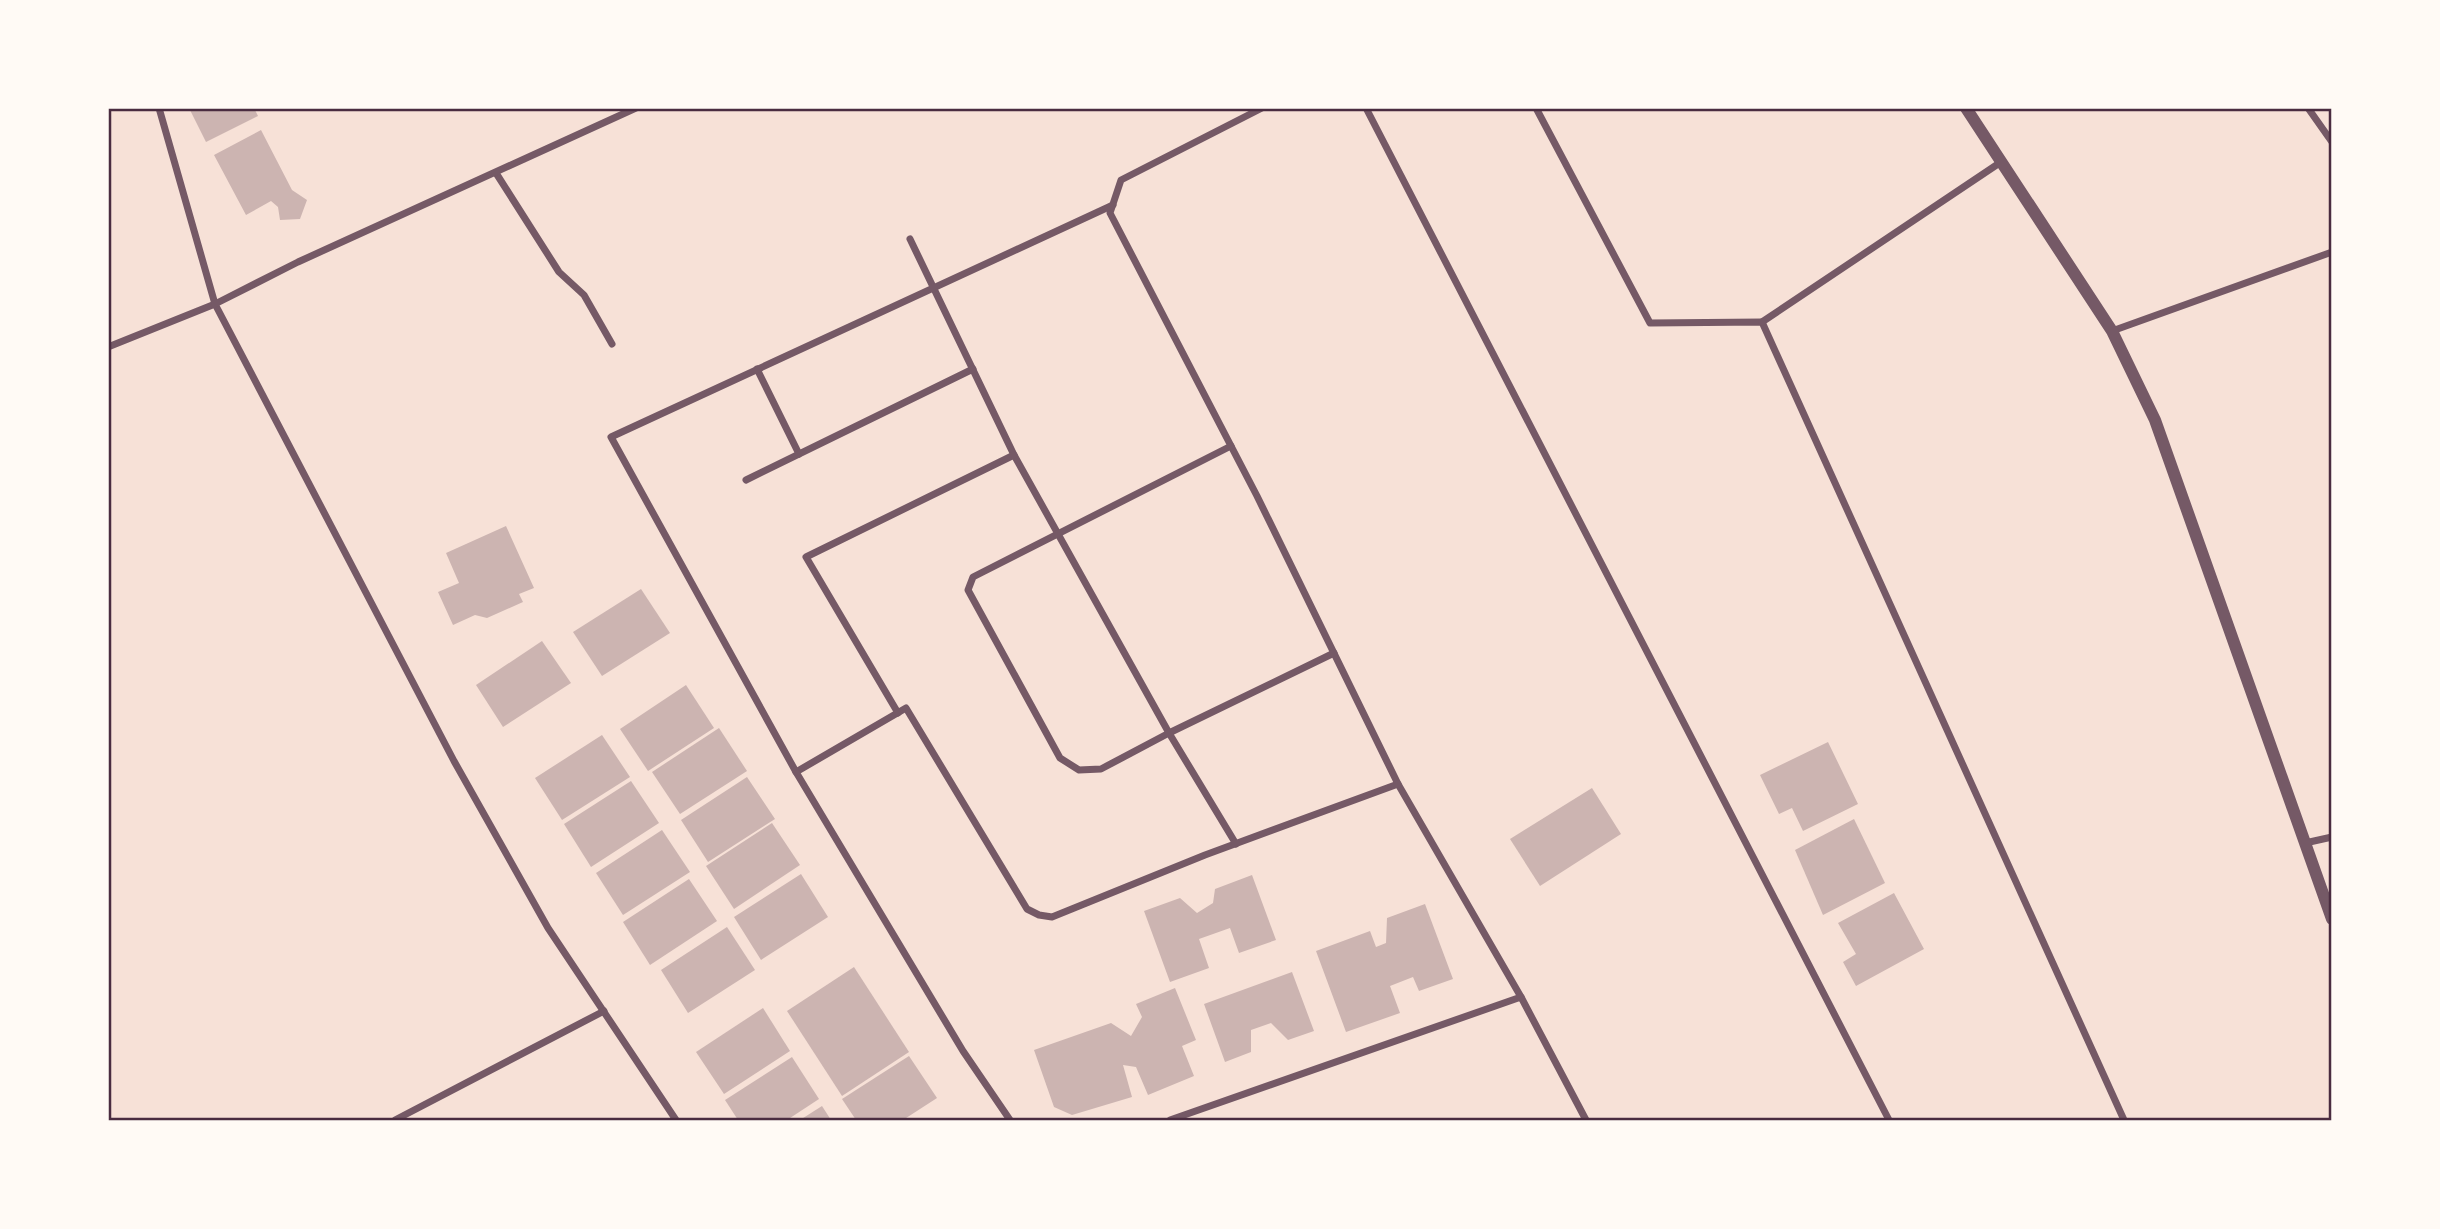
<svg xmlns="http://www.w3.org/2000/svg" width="2440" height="1229" font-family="Arial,sans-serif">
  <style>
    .building { fill: #ccb4b1 }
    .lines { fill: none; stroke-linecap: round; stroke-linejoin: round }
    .minor { stroke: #755966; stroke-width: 7 }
    .tertiary { stroke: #755966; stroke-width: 12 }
    .neatline { fill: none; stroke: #4a2c40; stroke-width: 2.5 }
  </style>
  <rect width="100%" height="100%" fill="#f7e1d7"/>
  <!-- building -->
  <g class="building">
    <polygon points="189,108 254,108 258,116 206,142"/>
    <polygon points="261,130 292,190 307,200 300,219 280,220 278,207 271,201 246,215 214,155"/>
    <polygon points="506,526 534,588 519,594 523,602 487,618 475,615 453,625 438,592 459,583 446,553"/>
    <polygon points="641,589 670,633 602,676 573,632"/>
    <polygon points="542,641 571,683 503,727 476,685"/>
    <polygon points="686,685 714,728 648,771 620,729"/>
    <polygon points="719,728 747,771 680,814 652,772"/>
    <polygon points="602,735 630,777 562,820 535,778"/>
    <polygon points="1828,742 1858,804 1803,831 1792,808 1779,814 1760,775"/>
    <polygon points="747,777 775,819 708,862 681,820"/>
    <polygon points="631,781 659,823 591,867 564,824"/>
    <polygon points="1592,788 1621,834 1540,886 1510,839"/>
    <polygon points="1854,819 1885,883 1823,915 1795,850"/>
    <polygon points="772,823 800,865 734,909 706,866"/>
    <polygon points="662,830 690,872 623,915 596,873"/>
    <polygon points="801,874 828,917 761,960 734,917"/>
    <polygon points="1252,875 1276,940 1239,953 1230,928 1199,939 1209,968 1170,982 1144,911 1180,898 1197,913 1213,903 1215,889"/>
    <polygon points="689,879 717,921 650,965 623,922"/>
    <polygon points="1894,893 1924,949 1856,986 1843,962 1856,954 1838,923"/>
    <polygon points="1425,904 1453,979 1419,991 1413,977 1390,986 1400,1013 1346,1032 1316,951 1370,931 1376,947 1386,943 1387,918"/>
    <polygon points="727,927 755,970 688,1013 661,970"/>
    <polygon points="854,967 909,1052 842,1096 787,1011"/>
    <polygon points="1292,972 1314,1031 1288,1040 1271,1023 1251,1030 1251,1052 1225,1062 1204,1004"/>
    <polygon points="1175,988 1196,1040 1182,1046 1194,1076 1148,1095 1136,1067 1123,1065 1132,1097 1072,1115 1054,1107 1034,1050 1111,1023 1131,1036 1142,1017 1136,1004"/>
    <polygon points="763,1008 790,1051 724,1094 696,1052"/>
    <polygon points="909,1056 937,1098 903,1120 856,1120 842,1099"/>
    <polygon points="792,1057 819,1099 787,1120 738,1120 725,1100"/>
    <polygon points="822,1106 831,1120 800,1120"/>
  </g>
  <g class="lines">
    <!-- minor -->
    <g class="minor">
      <polyline points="159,108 215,304 454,761 548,928 676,1120"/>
      <polyline points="1262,108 1121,180 1110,213 1257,496 1398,784 1521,997"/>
      <polyline points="1366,108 1889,1120"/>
      <polyline points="1536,108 1650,323 1762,322 2124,1120"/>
      <polyline points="2308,108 2332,142"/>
      <polyline points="496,173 559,272 584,295 612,344"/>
      <polyline points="910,239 1014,455 1169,733 1236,844"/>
      <polyline points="1762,322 2001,162"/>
      <polyline points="2112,331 2332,252"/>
      <polyline points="108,347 215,304 298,262 636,108"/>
      <polyline points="757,369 799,454"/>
      <polyline points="1231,446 973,577 968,590 1060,758 1079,770 1101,769 1169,733 1334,653"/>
      <polyline points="746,480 973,369"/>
      <polyline points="898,713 806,557 1014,455"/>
      <polyline points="796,772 906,708 1027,909 1039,915 1052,917 1205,855 1398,784"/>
      <polyline points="2305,843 2332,837"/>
      <polyline points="395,1120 604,1011"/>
      <polyline points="1010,1120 963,1051 796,772 611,437 1113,205"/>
      <polyline points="1170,1120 1521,997 1586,1120"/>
    </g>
    <!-- tertiary -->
    <polyline class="tertiary" points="1966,108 2112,331 2155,420 2332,919"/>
  </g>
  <!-- border -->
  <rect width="2440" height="1229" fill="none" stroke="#fffaf5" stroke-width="220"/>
  <rect x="110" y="110" width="2220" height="1009" class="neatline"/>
</svg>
